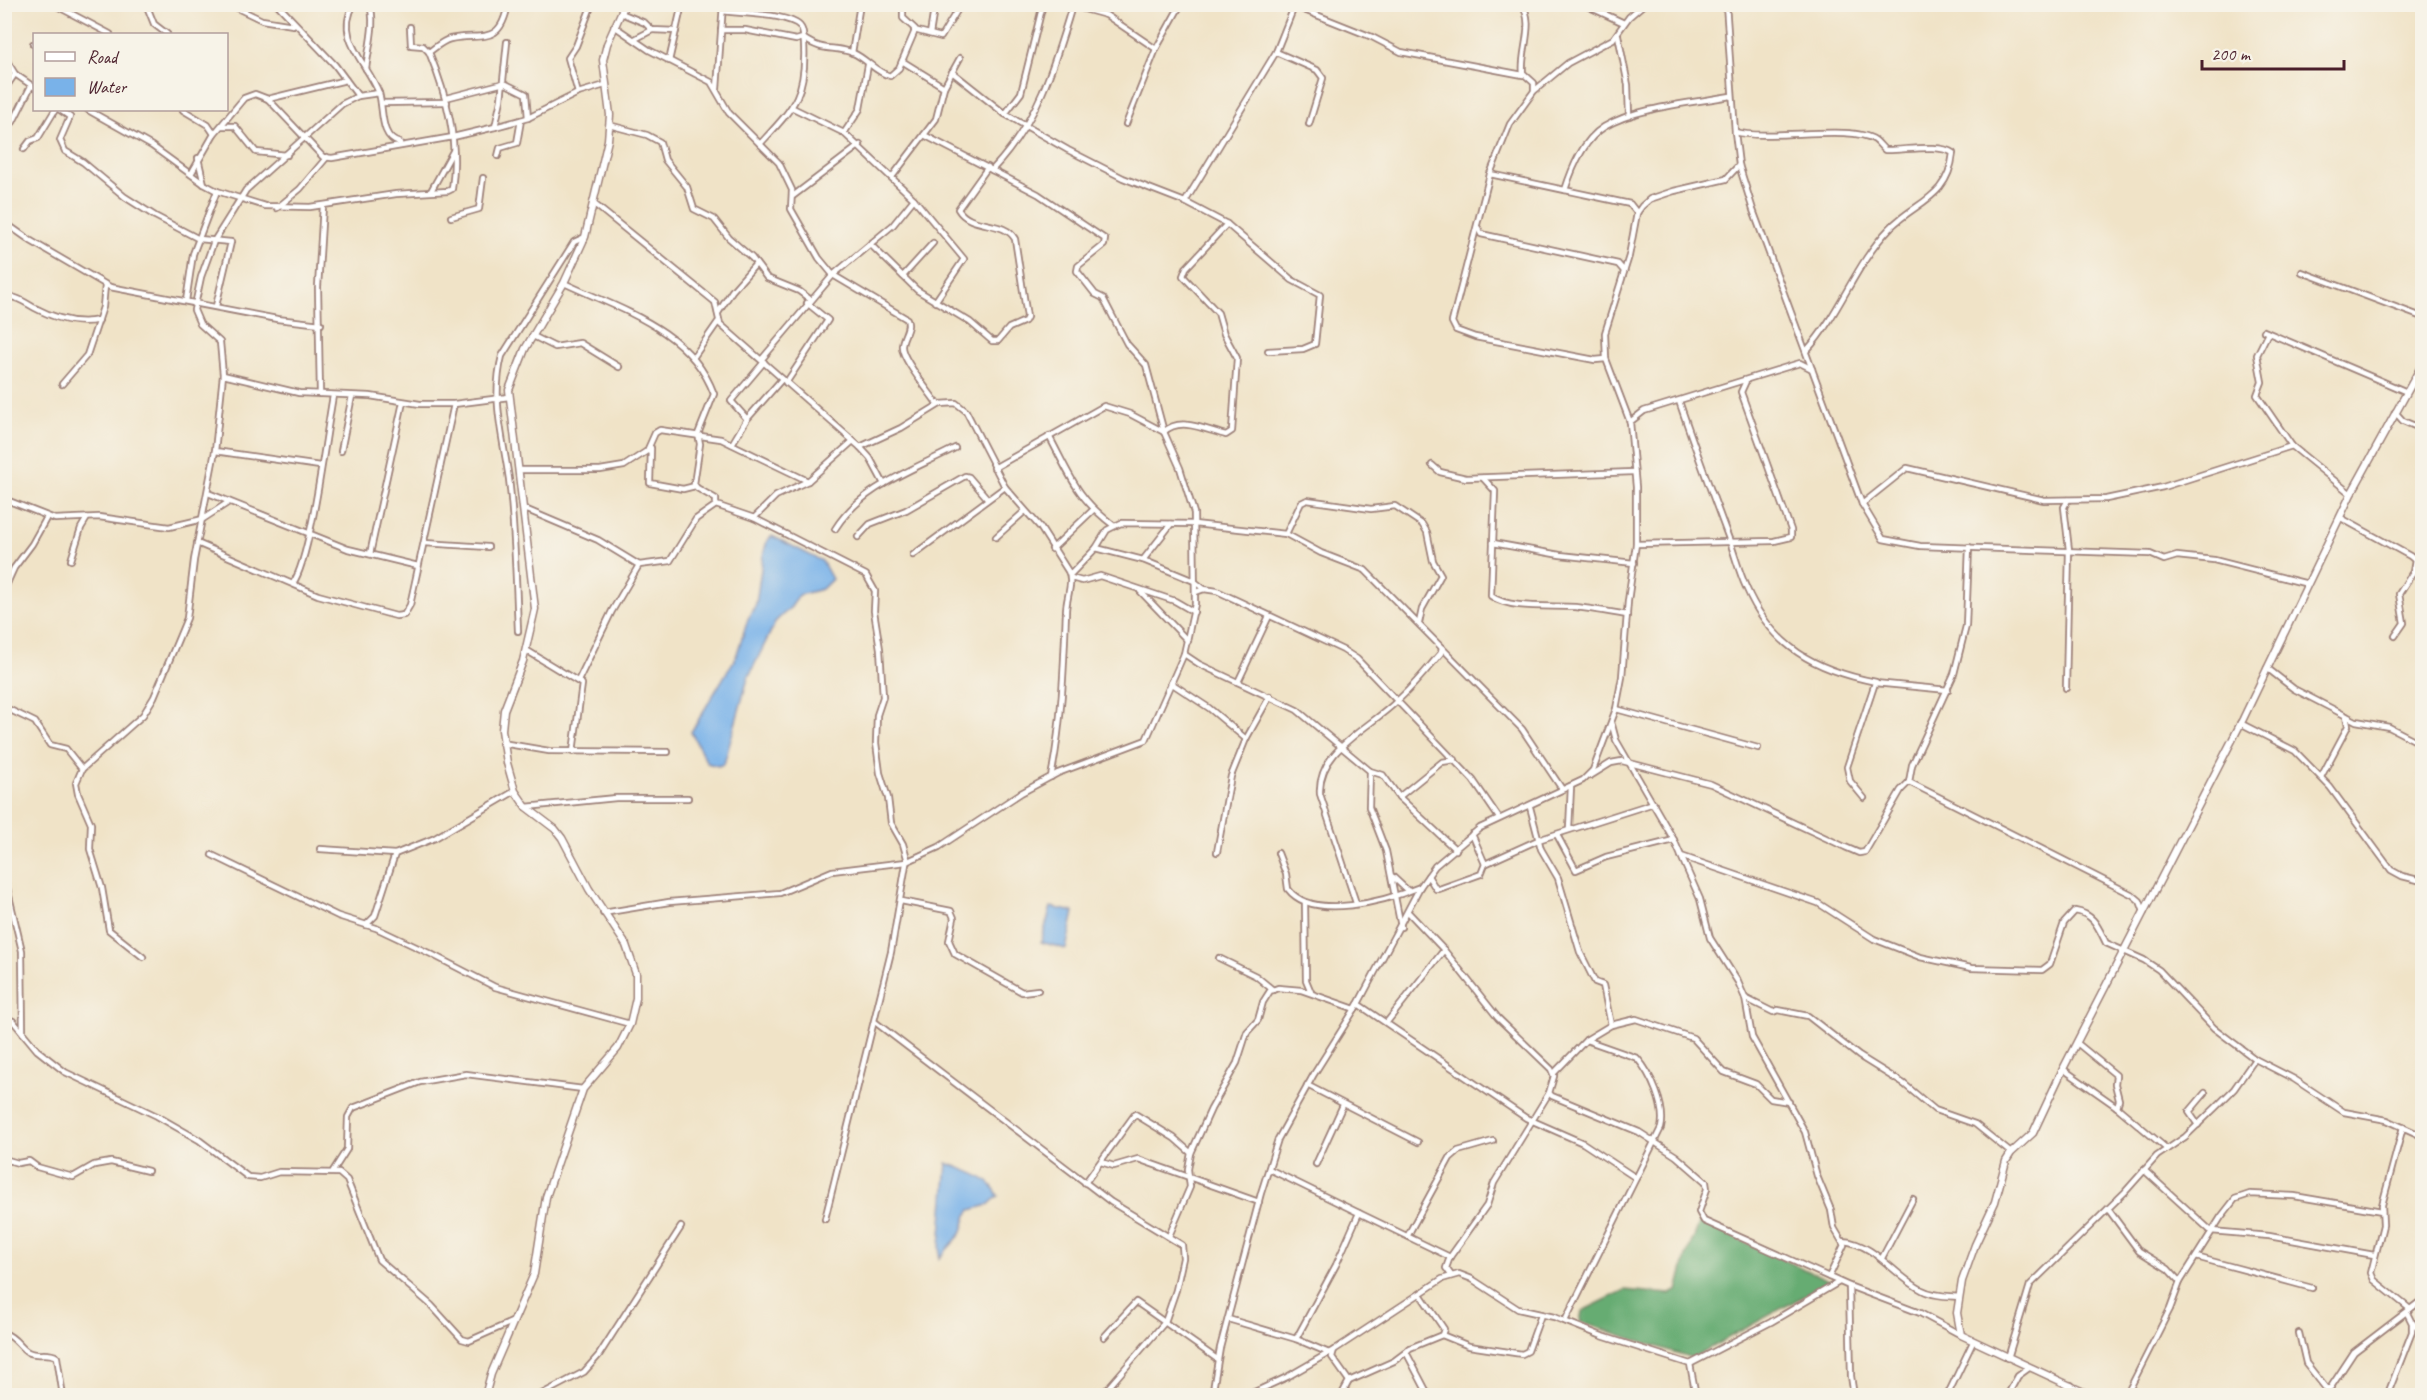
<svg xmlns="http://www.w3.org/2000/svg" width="2427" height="1400" font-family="Caveat,sans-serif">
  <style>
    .forest { fill: #66ac72; stroke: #58664e; stroke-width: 1.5 }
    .water { fill: #79b2e9; stroke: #62688a; stroke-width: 1.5 }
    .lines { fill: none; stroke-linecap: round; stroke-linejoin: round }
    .street-casing { stroke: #9d8179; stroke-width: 8 }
    .secondary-casing { stroke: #9d8179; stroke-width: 9 }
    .street { stroke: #fff; stroke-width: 4.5 }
    .secondary { stroke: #fff; stroke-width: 6 }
  </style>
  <rect width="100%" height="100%" fill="#f7f3e8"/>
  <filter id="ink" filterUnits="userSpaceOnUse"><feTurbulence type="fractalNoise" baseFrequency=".0167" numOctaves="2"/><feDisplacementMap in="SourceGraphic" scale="12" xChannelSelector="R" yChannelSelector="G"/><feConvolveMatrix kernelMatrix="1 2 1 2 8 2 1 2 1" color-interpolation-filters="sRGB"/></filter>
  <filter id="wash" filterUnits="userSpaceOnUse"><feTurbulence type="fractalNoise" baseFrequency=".008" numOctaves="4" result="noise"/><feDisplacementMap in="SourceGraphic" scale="24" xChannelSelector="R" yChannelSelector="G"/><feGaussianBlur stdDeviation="1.35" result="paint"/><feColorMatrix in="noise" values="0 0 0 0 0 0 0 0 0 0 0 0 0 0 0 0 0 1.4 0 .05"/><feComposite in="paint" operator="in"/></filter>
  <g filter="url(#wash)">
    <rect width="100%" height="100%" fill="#f0e3c7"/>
    <!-- forest -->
    <polygon class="forest" points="1700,1222 1831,1281 1692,1358 1580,1322 1582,1311 1625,1290 1670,1294 1677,1291 1686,1256"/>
    <!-- water -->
    <g class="water">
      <polygon points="772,536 822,561 832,579 822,589 799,595 791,607 776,621 748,678 724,764 718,766 707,763 691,732 736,657 748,619 756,604 763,556 767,541"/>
      <polygon points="1051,907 1074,912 1066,949 1041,942"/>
      <path d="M947,1163C965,1171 991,1176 998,1196L988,1205L971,1210L967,1215L961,1234L939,1258Z"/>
    </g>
  </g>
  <g filter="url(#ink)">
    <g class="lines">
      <defs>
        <g id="street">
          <polyline points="53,4 110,34"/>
          <polyline points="146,4 154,24 167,34"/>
          <path d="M277,4L335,65L358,96L379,93C384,109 379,138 400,143"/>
          <path d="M354,4C334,38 367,62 379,93"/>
          <polyline points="928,4 934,9 930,34"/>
          <polyline points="1066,4 1106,15 1156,49"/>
          <polyline points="1289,4 1372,37 1401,52 1523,75"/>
          <path d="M1521,4C1536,21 1520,53 1523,73L1534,83V90"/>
          <polyline points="1583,4 1624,23"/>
          <polyline points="1726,4 1735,132 1739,165 1753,210 1862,504 1883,539 1920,546 2150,554 2164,560 2177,556 2214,560 2308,584"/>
          <polyline points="239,9 262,20 293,25"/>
          <path d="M723,11C745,14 776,13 796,23C804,27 803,36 804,43C807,96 793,108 760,144"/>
          <polyline points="621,13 645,23 652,30 676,31"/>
          <path d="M614,26L649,50L711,82L729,113L779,163L792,190L791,209L819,258L833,275L907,319C911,329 902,336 902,346C901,358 928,390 936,402L940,404L956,403L966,411L1005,487L1040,527L1068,571C1074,581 1066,599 1066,611C1064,666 1062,723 1051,777"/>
          <path d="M721,30H745L796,40L803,38C825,53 832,45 853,53C867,59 875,72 890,76L899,68L914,33L915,29L903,18V4"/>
          <polyline points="914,30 941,37 961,4"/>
          <polyline points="1618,35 1628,85 1629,116"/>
          <polyline points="635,39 652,30"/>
          <polyline points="33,44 34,44"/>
          <path d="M429,52C436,47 442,41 450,39C480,32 500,48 508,4"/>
          <polyline points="1276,52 1317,70 1323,78 1309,124"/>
          <polyline points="852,53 860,4"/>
          <polyline points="4,56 15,74 34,87"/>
          <polyline points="669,61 682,4"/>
          <polyline points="902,61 944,87"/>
          <path d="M366,69C368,50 377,20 369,4"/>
          <polyline points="952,72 1005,114 1068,150 1123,178 1185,202 1227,224 1292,280 1320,295 1315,344 1303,349 1268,351"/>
          <polyline points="717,89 723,4"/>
          <polyline points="4,90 15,74"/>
          <polyline points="578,93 568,58 576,46 592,4"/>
          <polyline points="446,98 504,83 526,94 528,118"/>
          <polyline points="268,99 346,80"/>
          <polyline points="381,103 447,102"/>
          <polyline points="60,110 70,117 60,140 65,151 83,162 125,197 155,216 199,239 231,242 216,306"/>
          <path d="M88,110L152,146L204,184L217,191L265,206L310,207L396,194L448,191L452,189C459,142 447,96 429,52L423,46L411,45L410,27"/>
          <polyline points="183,110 208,125 214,134 191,174"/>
          <polyline points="1005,114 1021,93 1043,4"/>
          <polyline points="4,122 13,122 31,86"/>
          <polyline points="1126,124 1156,49 1181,4"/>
          <polyline points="609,125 647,135 660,142 665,160 687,187 694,209 714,219 729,238 752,258 767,278 799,291 811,300"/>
          <polyline points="222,126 235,126 256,152 287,155"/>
          <polyline points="495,127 501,100 507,42"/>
          <path d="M1735,132C1770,141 1851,124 1875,140C1879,143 1881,147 1885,150C1902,151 1939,143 1953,153C1948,199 1916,201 1890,228C1855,264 1840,314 1807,350"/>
          <polyline points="844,133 860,109 868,65"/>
          <polyline points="214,134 244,98 255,94 268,99 323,157 332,158 453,137 495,127 528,118 578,93 605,85"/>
          <polyline points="924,135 1038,194 1105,239 1104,245 1078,266 1077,271 1095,294 1103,298 1127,344 1146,365 1164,432"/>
          <polyline points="24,149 30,141 38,138 55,110"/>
          <polyline points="498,156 500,148 517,143 521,120"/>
          <polyline points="198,158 204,184"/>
          <path d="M992,170C1037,123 1054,67 1072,6"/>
          <polyline points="1490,174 1630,204 1637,213"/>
          <polyline points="892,177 936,119 944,87 960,58"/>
          <path d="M1565,190C1572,168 1583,140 1604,127C1637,107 1692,103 1731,96"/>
          <polyline points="431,191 453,151"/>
          <polyline points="793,196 860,145"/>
          <polyline points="914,199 964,259 935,302"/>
          <polyline points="1185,202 1276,52 1294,7"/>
          <polyline points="593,203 715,302 720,324 860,447 870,458 884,484"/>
          <polyline points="277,208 300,189 327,157"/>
          <polyline points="451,217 479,209 483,178"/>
          <polyline points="4,222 31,241 110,287 277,319 321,324"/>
          <polyline points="1478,228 1481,234 1618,264 1624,271"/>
          <path d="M870,244L917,290L970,322L992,341H998L1009,328L1025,321L1027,317L1015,239C1004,219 970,230 958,209L988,167"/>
          <polyline points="2302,272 2422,317"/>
          <polyline points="903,276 933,243"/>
          <path d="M564,283C621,310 690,329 714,394L698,434L700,444L694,484L697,488L716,499V505L696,519L670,561L639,565L612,611L578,681"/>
          <path d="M4,295C17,297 24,302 35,308C54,318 78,325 99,320"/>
          <polyline points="186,301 193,254 217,191"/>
          <polyline points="718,313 732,291 755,265"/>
          <polyline points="2264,331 2407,392"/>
          <polyline points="2268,333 2257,355 2262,382 2257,395 2292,446 2351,494"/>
          <polyline points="533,336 555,347 580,343 619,367"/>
          <polyline points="693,358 718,322"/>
          <polyline points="762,359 833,275 893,225 914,199 844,133 793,108"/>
          <polyline points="1606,359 1595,360 1475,337 1456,330 1452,322 1490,174 1510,124 1534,91 1568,63 1613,39 1629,17 1644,4"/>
          <polyline points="223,375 299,393 370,396 420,404 454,404 509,397"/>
          <polyline points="786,383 828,320 807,303"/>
          <polyline points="62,384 87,355 103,307 105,285"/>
          <polyline points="320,394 318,287 323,206"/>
          <path d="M1679,401C1695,448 1712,494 1729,539C1735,555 1739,572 1746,587C1772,647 1815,670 1876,682"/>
          <polyline points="2395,412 2403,421 2422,429"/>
          <polyline points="747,419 731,401 764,362"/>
          <polyline points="1630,422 1644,411 1790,366 1800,363 1812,369"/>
          <path d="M1049,436C1070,475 1076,497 1113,525"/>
          <polyline points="732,444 747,419 782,379"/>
          <polyline points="860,447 901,428 940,404"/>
          <polyline points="651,448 650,483 683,489 695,486"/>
          <polyline points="215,451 320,466"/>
          <polyline points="341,451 352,396"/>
          <polyline points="1432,465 1440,472 1466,478 1634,472"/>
          <polyline points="994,468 1104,406 1130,414 1164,432"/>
          <polyline points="520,470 600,470 624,466 647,451 655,433 660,430 721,439 808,481"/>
          <path d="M1483,478L1495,491L1491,596C1510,610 1552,605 1575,607C1593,609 1610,612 1627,615"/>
          <polyline points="208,493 348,549 418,566"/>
          <polyline points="4,499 55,519 99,517 169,527 203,519 229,502"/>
          <polyline points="1862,504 1907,468 2044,500 2106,499 2163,487 2292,446"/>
          <polyline points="716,505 754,518 866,575 875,591 874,611 880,649 883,697 877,715 876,743 880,773 888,798 891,823 903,844 907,858 891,952 825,1219"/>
          <polyline points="525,509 598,540 639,565"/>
          <polyline points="754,518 776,496 808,481 853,441"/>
          <polyline points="2341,518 2410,556 2422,566"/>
          <path d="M835,529C861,487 913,470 955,448"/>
          <polyline points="1286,534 1301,503 1307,500 1371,509 1395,506 1422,524 1427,532 1433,561 1441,575 1422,609 1419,623"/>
          <polyline points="858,537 870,524 906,510 965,476 969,477 987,498"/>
          <polyline points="996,537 1025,511"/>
          <polyline points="197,543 318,595 396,616 404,615 410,605 454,404"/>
          <polyline points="424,543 488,547"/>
          <polyline points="1493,543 1560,555 1634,563"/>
          <polyline points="1636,544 1774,541 1791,537 1791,530 1741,392 1746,381"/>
          <polyline points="1096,548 1107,530 1121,523 1194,524 1286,534 1321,553 1365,570 1522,729 1562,789"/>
          <polyline points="1052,549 1093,510"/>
          <polyline points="370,554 403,402"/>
          <polyline points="913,555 1005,487"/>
          <polyline points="71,560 81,528 87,518"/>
          <polyline points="1143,560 1194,581 1204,589"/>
          <polyline points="1070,575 1096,548 1143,560 1171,524"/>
          <polyline points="1071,578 1082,581 1100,576 1175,601 1194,612"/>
          <path d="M293,583C311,559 326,433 333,396"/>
          <polyline points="4,590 14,568 32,544 47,517"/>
          <polyline points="1140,591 1188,641"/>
          <polyline points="1196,592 1204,589 1217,591 1343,650 1357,659 1473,780 1499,818"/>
          <path d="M518,631C516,580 515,529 509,479C503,437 491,399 502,356L574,242L585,237"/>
          <polyline points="2395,636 2404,623 2399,594 2413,572 2415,560"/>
          <polyline points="526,650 582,684 573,752"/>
          <polyline points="1184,654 1199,664 1297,710 1370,771 1369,807 1386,851 1401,927"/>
          <polyline points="2267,668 2294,689 2356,721 2389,727 2422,744"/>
          <polyline points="1238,682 1269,616"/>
          <polyline points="1171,683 1209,708 1246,739"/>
          <polyline points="2066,688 2069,550 2064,507 2068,500"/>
          <polyline points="4,707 35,722 50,745 66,749 82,769"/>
          <polyline points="1616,709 1758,748"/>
          <polyline points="2240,723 2295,751 2330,787 2391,870 2402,876 2422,881"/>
          <polyline points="1612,725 1616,740 1674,840 1700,899 1710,938 1738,982 1745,998 1752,1037 1805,1132 1817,1176 1831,1210 1834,1228 1844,1245 1829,1277"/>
          <polyline points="502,743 549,751 668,752"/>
          <polyline points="1370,771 1383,775 1399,797 1456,850"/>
          <polyline points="1590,776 1611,763 1622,761 1711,784 1845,847 1859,853 1865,852 1901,790 1909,782 1912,765 1954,674 1966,626 1969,547"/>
          <polyline points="2321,777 2348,726 2346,716"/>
          <polyline points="1909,782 2133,895 2140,901 2144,912"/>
          <polyline points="1399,797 1442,762 1455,760"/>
          <polyline points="1864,798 1850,781 1847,767 1875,683 1948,690"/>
          <polyline points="526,807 616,798 688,798"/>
          <polyline points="1530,807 1541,849 1558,878 1580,952 1595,982 1603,985 1611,1025"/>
          <polyline points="1569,829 1571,786"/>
          <polyline points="1557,835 1576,870 1606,857 1674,840"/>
          <polyline points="320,849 395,854 435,838 515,791"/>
          <polyline points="1217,852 1231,776 1246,739 1270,696"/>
          <path d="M1278,853L1286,874L1288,889C1313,922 1388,900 1420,887"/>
          <polyline points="212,855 338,916 376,928 431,954 495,987 630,1024"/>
          <path d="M1681,856L1818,903L1874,939L1920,957L1971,968L2042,970L2050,964L2064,923L2075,911C2094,914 2098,927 2106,943L2144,960L2159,970L2214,1028L2255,1059L2294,1079L2344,1112L2387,1120L2422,1136"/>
          <polyline points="1485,864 1538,840 1654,803"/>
          <polyline points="4,875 22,951 23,1033"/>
          <polyline points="1428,876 1436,889 1439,889 1481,874 1485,864 1472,834"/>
          <polyline points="1393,877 1408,891"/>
          <polyline points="901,901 951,911 954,918 949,941 955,954 1022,992 1038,990"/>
          <polyline points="1305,903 1306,980 1311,992"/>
          <path d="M1356,903L1320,794C1317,750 1370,728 1397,701C1413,687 1427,669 1441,653L1442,648"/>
          <path d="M603,913L669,902L780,893L832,871L906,862L939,847L1021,793L1058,773L1146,740L1184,654L1195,604L1194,513L1180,468L1164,432C1180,416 1206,430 1226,435L1232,431L1237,358L1224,334L1218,313L1183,276L1186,268L1227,224"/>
          <polyline points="1409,913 1444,950 1498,1018 1551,1069 1554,1076 1549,1093 1552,1096 1639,1132 1676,1156 1706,1182 1707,1189 1699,1212 1704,1221 1849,1286 1920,1313 1961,1335"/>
          <polyline points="366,925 375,916 395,854"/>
          <polyline points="143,957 109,930 102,888 90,849 91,824 78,794 76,783 82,769 143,715 154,697 187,618 194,560 215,451 223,375 220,342 200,324 194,310 201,277 214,241 246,190 342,104 358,96"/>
          <polyline points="1219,958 1256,976 1273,990"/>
          <polyline points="1745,998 1773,1012 1778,1010 1808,1016 1859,1056 1904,1084 1935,1110 1975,1124 2011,1153"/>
          <polyline points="1358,1004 1526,1118 1583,1143 1636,1178"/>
          <polyline points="4,1017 13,1021 37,1050 65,1072 157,1116 199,1140 248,1177 260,1178 279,1172 339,1173 347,1180 379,1260 431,1305 462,1339 469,1341 514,1321"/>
          <polyline points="875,1022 1111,1202 1182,1245 1183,1258 1176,1290 1165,1322 1101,1396"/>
          <polyline points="1387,1022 1444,950"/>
          <polyline points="2077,1043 2116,1075 2115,1084 2119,1100 2117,1107"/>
          <polyline points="2063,1069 2117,1107 2167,1149"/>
          <polyline points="1554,1073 1586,1040 1611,1025 1636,1019 1693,1038 1724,1072 1756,1084 1771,1099 1789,1102"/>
          <polyline points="1307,1085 1418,1142"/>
          <polyline points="2198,1125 2189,1112 2205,1093"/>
          <polyline points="2403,1127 2382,1205 2383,1225 2371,1273 2374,1280 2410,1309"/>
          <polyline points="1191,1153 1211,1109 1237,1063 1247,1032 1258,1020 1263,1002 1270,991 1278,988 1301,990 1355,1009"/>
          <polyline points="4,1159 18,1163 29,1161 37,1167 73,1177 94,1165 111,1162 148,1171"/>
          <polyline points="1101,1162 1114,1166 1138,1159 1259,1202"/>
          <polyline points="1316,1164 1343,1105"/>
          <polyline points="1269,1169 1359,1213"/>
          <polyline points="2144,1170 2211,1231 2269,1236 2374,1255"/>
          <polyline points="333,1171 347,1149 348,1117 353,1108 420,1082 466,1074 583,1089"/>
          <polyline points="1085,1183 1135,1114 1174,1138 1191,1153 1188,1169 1190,1187 1169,1236"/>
          <polyline points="2108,1209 2139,1251 2168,1269 2180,1282"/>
          <polyline points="1408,1235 1450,1158 1458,1151 1493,1141"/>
          <path d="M1843,1241C1876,1244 1894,1276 1922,1290C1933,1296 1947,1296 1959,1297"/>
          <polyline points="2196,1257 2312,1288"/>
          <polyline points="1882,1258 1913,1199"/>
          <polyline points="1451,1275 1446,1268 1450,1257 1487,1205 1494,1183 1549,1093"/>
          <polyline points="1849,1286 1851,1376 1854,1396"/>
          <polyline points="1420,1294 1444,1329 1442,1335 1410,1348 1406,1352 1429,1396"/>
          <polyline points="1228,1319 1296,1339 1329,1353"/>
          <path d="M1565,1321L1661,1128C1666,1107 1651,1074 1637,1058L1586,1040"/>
          <polyline points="2413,1323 2422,1335"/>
          <path d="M4,1333C17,1338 19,1347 28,1352C37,1357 48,1351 57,1357L63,1396"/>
          <polyline points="2299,1333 2306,1363 2328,1391"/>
          <polyline points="1442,1335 1469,1346 1522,1354 1528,1351 1541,1315"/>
          <polyline points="1104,1337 1136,1302 1217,1359"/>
          <polyline points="1296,1339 1336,1265 1359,1213 1450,1257"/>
          <polyline points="1334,1350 1332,1357 1349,1381 1341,1396"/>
          <polyline points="2008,1358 2030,1285 2125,1192 2157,1156 2185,1137 2216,1107 2234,1089 2255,1059"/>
          <polyline points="1690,1364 1696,1396"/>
          <polyline points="1349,1381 1394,1361 1406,1352"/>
          <polyline points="538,1396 584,1372 599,1355 681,1227"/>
          <polyline points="1212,1396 1220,1348 1261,1193 1278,1139 1314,1074 1358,1004 1420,887 1435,866 1480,828 1583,780 1593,770 1616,709 1622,677 1628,601 1636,544 1636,487 1630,422 1606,359 1605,333 1629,256 1637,213 1642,206 1650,199 1674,191 1726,179 1739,165"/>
          <polyline points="1246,1396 1287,1377 1334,1350 1442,1279 1459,1274 1472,1279 1518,1309 1554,1317 1602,1336 1690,1364 1771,1322 1839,1282"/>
          <polyline points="1947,1396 1973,1342"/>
          <polyline points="2007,1396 2018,1376 2029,1368"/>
          <polyline points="2066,1396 2071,1385"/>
          <polyline points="2126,1396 2170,1309 2180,1282 2221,1217 2235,1199 2250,1194 2294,1196 2382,1211"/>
          <polyline points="2325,1396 2354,1352 2422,1300"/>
          <polyline points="2387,1396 2412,1332 2412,1323 2407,1313"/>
        </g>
        <g id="secondary">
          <polyline points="485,1396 491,1374 534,1274 546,1197 583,1089 618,1048 630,1024 636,998 636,974 626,945 589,889 562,838 555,829 526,807 515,791 507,763 502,730 504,710 523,661 535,609 509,390 525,349 564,283 585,237 608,140 610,115 603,60 607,44 625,4"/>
          <polyline points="2092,1396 1961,1335 1957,1313 1962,1281 1975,1245 1995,1202 2006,1161 2011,1153 2033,1133 2063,1069 2243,719 2351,494 2422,365"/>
        </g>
      </defs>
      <!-- street casing -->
      <use href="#street" class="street-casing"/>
      <!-- secondary casing -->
      <use href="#secondary" class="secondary-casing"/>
      <!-- street -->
      <use href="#street" class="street"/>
      <!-- secondary -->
      <use href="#secondary" class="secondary"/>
    </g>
  </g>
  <!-- margin -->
  <rect width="2427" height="1400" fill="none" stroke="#f7f3e8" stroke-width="24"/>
  <!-- legend -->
  <rect x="33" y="33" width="195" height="78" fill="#f7f3e8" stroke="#b29e9c" stroke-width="1.5"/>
  <rect x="45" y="52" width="30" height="9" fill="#ffffff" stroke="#b29e9c" stroke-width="1.5"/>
  <text x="87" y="63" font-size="18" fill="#4a1f2b">Road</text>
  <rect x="45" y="78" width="30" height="18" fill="#79b2e9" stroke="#b29e9c" stroke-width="1.5"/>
  <text x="87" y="93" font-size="18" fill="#4a1f2b">Water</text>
  <!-- scale -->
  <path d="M2202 60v9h142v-9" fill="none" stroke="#4a1f2b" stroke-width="3"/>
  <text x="2211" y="60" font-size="18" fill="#4a1f2b" stroke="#f7f3e8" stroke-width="4.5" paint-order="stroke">200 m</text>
</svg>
